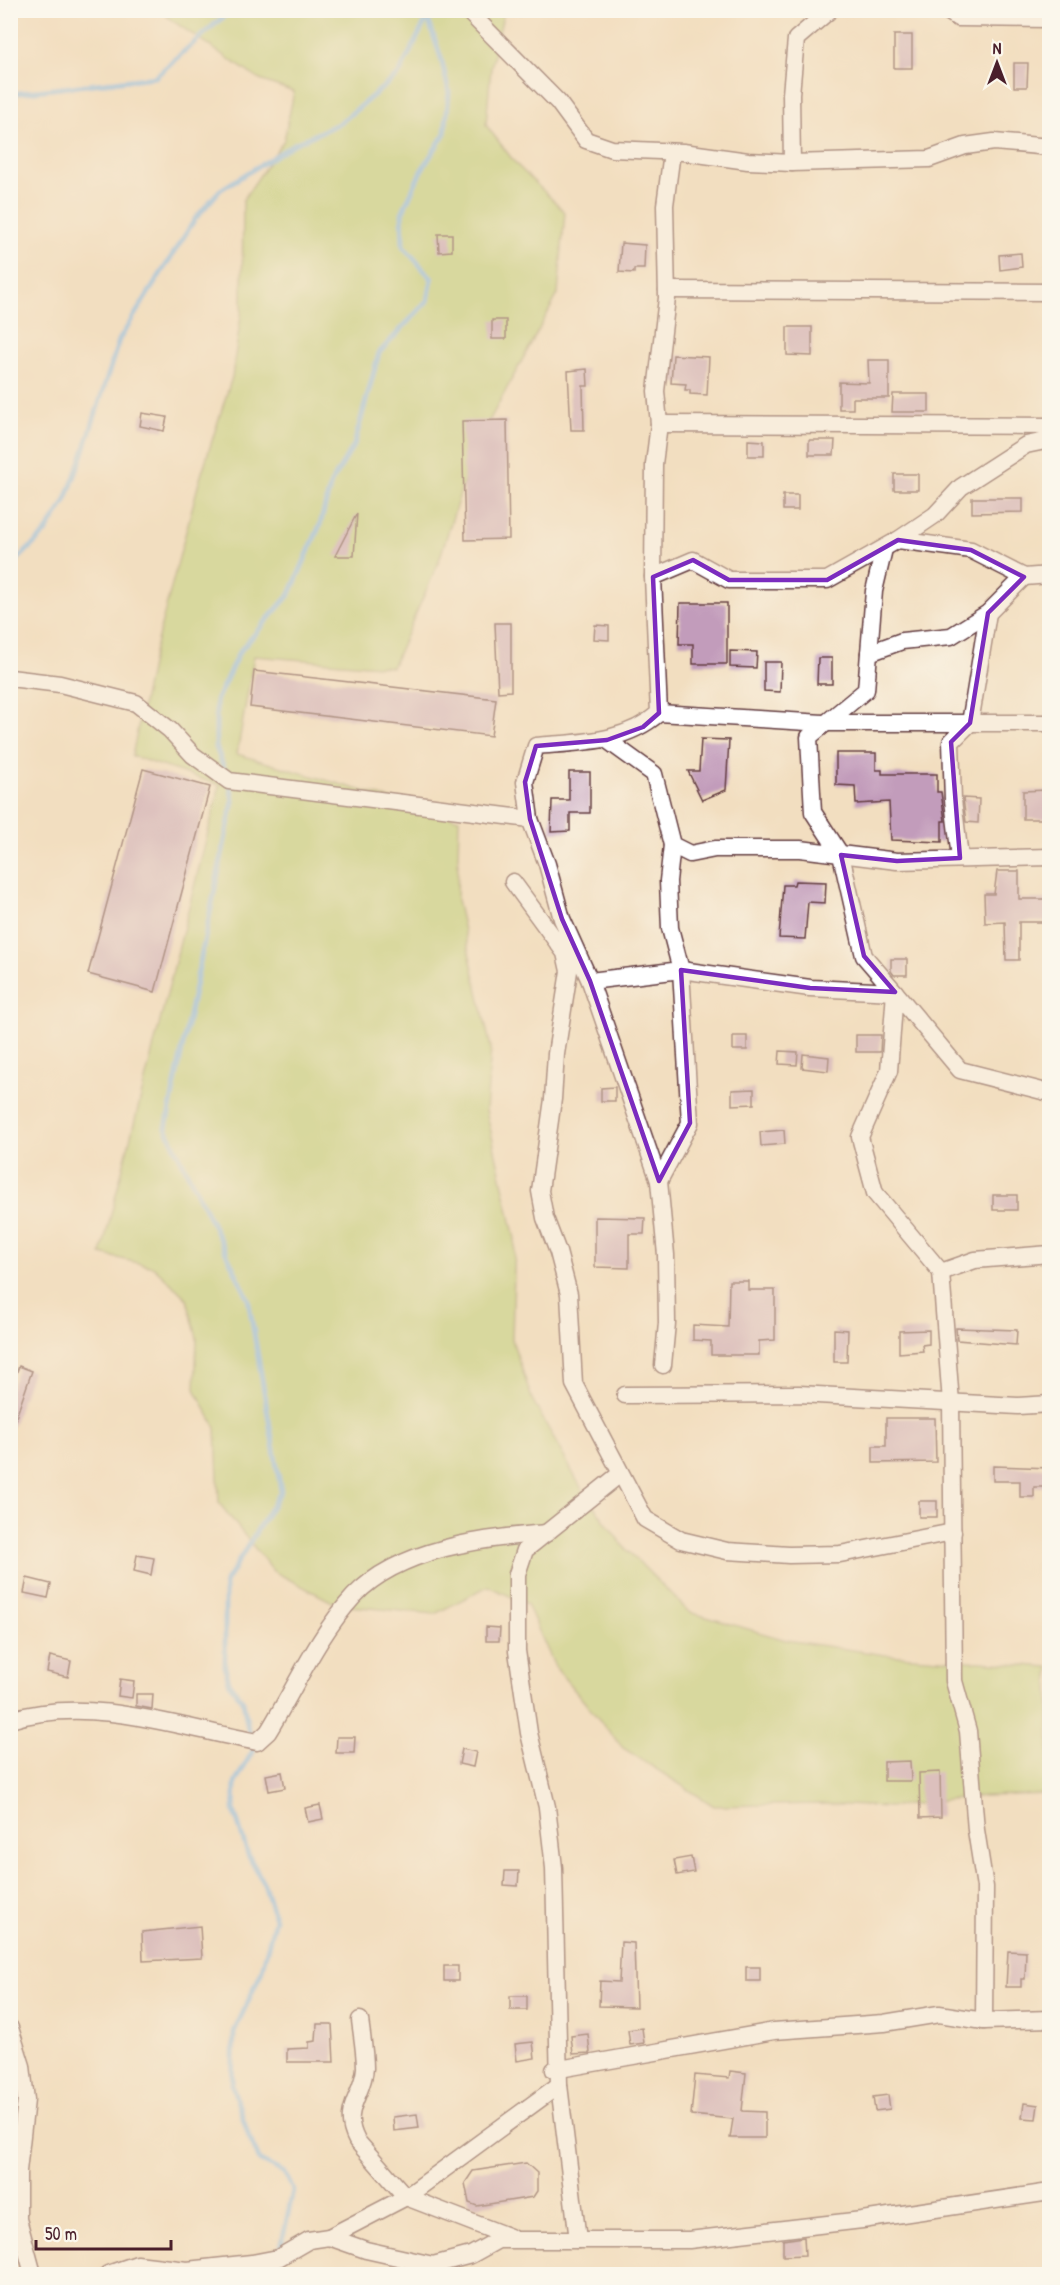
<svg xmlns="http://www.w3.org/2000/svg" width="1060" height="2285" font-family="'Patrick Hand',sans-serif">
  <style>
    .green { fill: #b9d075; stroke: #827850; stroke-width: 1.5 }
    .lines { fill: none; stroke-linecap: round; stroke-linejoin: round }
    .stream { stroke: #7ab7ed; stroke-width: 5 }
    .building { fill: #c29cbb }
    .street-casing { stroke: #633c41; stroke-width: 19 }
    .street { stroke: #fff; stroke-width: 16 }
    .marked { fill: none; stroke: #7b2cbf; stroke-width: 4.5; stroke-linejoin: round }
  </style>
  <rect width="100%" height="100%" fill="#fbf7ec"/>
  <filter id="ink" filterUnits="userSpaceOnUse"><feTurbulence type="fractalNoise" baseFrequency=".0167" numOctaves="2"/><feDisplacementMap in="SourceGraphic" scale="12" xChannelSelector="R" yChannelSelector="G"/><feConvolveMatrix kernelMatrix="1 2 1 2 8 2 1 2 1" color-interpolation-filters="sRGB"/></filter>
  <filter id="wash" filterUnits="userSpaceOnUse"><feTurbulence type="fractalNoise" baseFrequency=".008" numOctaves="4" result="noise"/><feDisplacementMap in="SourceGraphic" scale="24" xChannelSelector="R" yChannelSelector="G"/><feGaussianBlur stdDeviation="1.35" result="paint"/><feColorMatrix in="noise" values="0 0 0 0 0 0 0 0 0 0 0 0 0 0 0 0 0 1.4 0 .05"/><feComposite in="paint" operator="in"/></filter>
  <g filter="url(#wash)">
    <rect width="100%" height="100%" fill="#f2dec0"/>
    <!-- green -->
    <polygon class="green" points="169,10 504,11 491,68 486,125 516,164 565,212 558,294 474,449 438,564 392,667 254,656 237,754 459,819 457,900 491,1048 486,1110 515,1239 512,1340 532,1399 583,1491 623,1546 689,1612 786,1640 885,1655 1049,1667 1049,1794 984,1796 890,1807 821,1804 714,1806 623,1748 555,1667 527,1604 488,1586 435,1614 338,1605 273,1571 219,1503 216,1428 195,1389 197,1338 187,1299 154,1267 101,1254 220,785 132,756 152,660 199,482 232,377 242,309 243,200 284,140 294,92 260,80 167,17"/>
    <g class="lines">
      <!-- stream -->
      <g class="stream">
        <polyline points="10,94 155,77 231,10"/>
        <polyline points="10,567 45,533 65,502 83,454 119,340 195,219 220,190 294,144 340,123 399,74 426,20"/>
        <polyline points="225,771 216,747 216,701 239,652 290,594 320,525 331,483 354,445 379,353 428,300 432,279 403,246 402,213 421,171 445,133 449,92 441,58 425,10"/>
        <polyline points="230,783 233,801 166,1128 248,1298 281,1491 225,1583 225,1667 230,1685 243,1701 248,1729 254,1738"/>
        <polyline points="256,1745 235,1783 234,1810 248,1855 264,1884 275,1919 261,1973 234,2032 232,2085 249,2137 260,2161 285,2173 293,2190 280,2252"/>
        <polyline points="277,2274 278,2261"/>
      </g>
    </g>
    <g id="blocks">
      <!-- building -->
      <g class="building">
        <rect x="894" y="35" width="18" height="33"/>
        <polygon points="1014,63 1028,63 1027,87 1014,87"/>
        <polygon points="438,234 452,234 452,251 439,252"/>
        <polygon points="621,243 645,245 644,269 634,269 634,273 619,272"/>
        <polygon points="1021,253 1022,267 1000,270 999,255"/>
        <rect x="492" y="320" width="14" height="19"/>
        <polygon points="787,327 812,327 812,356 787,355"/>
        <polygon points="673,355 709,357 707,395 690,394 690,390 685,390 686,384 671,383"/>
        <polygon points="868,360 889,360 889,398 853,398 853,409 839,409 839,382 869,383"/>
        <polygon points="587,369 588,386 583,386 584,430 571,430 568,371"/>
        <polygon points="893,394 929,394 929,412 892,412"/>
        <polygon points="142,413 167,417 164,431 140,426"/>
        <polygon points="507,420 509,539 465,540 462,421"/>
        <polygon points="748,440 764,441 764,456 748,456"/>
        <polygon points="809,440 835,440 834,455 809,455"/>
        <rect x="894" y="474" width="24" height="16"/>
        <rect x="783" y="495" width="15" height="15"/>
        <polygon points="972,498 1023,498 1023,512 972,513"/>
        <polygon points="357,513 354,556 335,556"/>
        <polygon points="680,603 727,603 727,664 693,664 693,644 679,644"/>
        <polygon points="495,623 511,623 511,691 498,692"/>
        <polygon points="595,625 609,626 609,640 594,639"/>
        <polygon points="730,651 757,652 756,668 730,667"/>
        <polygon points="818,658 832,658 832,684 817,684"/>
        <polygon points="764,662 781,662 780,692 764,691"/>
        <polygon points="254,671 496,699 491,736 250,707"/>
        <polygon points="701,739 729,740 726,790 702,800 688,771 699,771"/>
        <polygon points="836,753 876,753 876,770 882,770 882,774 937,774 937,792 941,792 945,821 942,821 942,842 891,840 889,802 856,804 855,786 836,785"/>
        <polygon points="143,769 210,787 155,992 88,974"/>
        <polygon points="569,772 590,772 590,813 570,813 570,831 551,832 552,800 569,800"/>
        <polygon points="1047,790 1048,819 1023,819 1023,791"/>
        <polygon points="963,798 979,799 978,823 966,822"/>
        <polygon points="997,871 1019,871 1019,899 1047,899 1047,906 1050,906 1050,922 1019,922 1019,960 1006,960 1005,922 985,923 984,894 994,894"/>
        <polygon points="795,881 826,882 825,903 808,902 805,939 779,938 783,885 794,885"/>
        <polygon points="891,959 907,959 907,975 894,975 891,971"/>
        <polygon points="856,1035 881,1035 880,1052 856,1052"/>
        <rect x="733" y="1036" width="14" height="14"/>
        <polygon points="780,1051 798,1052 797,1065 779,1064"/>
        <polygon points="803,1054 829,1057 828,1071 802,1068"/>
        <polygon points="615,1087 615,1101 601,1101 601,1088"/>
        <polygon points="754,1089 754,1104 732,1105 732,1090"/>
        <polygon points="784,1130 785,1144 761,1146 760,1132"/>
        <rect x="993" y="1195" width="24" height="15"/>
        <polygon points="595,1217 645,1218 644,1234 629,1234 629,1268 595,1267"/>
        <polygon points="729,1281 748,1281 748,1290 775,1290 775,1340 759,1341 759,1355 711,1355 711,1341 693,1340 693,1325 728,1327"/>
        <polygon points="956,1328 1017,1330 1016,1345 957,1340"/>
        <polygon points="834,1329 848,1330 847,1362 834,1362"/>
        <polygon points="929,1330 929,1344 922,1345 923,1351 899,1353 899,1331"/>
        <polygon points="19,1366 32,1371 13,1426 10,1426 10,1391"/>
        <polygon points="886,1418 935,1418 936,1462 873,1463 873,1446 886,1446"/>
        <polygon points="993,1466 1050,1468 1050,1487 1034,1487 1034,1497 1020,1497 1020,1481 993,1481"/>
        <rect x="919" y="1501" width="18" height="16"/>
        <polygon points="137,1555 154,1558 151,1575 134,1571"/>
        <polygon points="27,1578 51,1584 48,1598 24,1593"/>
        <polygon points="486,1627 500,1628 499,1641 486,1641"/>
        <polygon points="50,1656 71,1661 68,1677 47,1672"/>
        <polygon points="120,1679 134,1681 132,1698 118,1696"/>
        <polygon points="136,1694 153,1694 152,1709 136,1706"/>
        <polygon points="337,1737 355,1737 354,1753 336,1753"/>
        <polygon points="462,1749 476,1752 473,1767 459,1764"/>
        <polygon points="910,1761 911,1781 884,1781 884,1762"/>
        <polygon points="282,1772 285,1788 269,1791 266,1775"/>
        <polygon points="940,1772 941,1817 920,1818 919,1773"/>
        <polygon points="320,1805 323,1819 308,1822 305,1808"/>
        <polygon points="691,1857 694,1872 677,1875 674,1860"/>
        <polygon points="505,1871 519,1871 518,1886 504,1885"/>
        <polygon points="200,1926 202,1958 143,1961 142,1932"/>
        <polygon points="621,1942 634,1943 636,2007 599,2006 600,1981 619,1982"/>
        <polygon points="1008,1951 1026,1952 1025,1979 1021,1979 1021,1987 1006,1987"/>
        <rect x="444" y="1966" width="14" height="15"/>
        <rect x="746" y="1967" width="14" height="14"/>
        <rect x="510" y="1996" width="17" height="14"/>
        <polygon points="317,2024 332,2024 334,2062 287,2062 287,2049 309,2048 309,2042 316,2041"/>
        <polygon points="642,2028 644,2043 630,2045 628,2030"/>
        <polygon points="588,2034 590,2053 573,2054 571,2036"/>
        <polygon points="533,2042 535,2058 517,2061 515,2044"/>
        <polygon points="730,2071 746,2073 742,2111 765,2112 765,2138 730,2138 733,2119 691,2115 695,2075 729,2078"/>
        <polygon points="888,2095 890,2109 875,2111 873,2097"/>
        <polygon points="1024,2103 1038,2105 1036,2119 1022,2118"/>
        <polygon points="417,2114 419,2128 394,2131 393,2117"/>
        <polygon points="526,2163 537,2173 537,2191 533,2197 477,2206 469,2203 465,2183 473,2171"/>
        <polygon points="804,2237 805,2255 783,2256 783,2240"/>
      </g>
    </g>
  </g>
  <g filter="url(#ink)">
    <use href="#blocks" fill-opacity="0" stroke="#633c41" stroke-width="1.5"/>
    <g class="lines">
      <defs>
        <g id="street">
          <polyline points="467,10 558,102 586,140 612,149 683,152 748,161 792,163 929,159 965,146 994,142 1050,147"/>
          <polyline points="946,10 958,18 1050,19"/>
          <polyline points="792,163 791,94 796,39 830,10"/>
          <polyline points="667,290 1050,292"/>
          <polyline points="659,424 1050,426"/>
          <polyline points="898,540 935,515 961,487 1026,445 1050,440"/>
          <polyline points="884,549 874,591 866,690 809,737 813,812 841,855 864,956 895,992 889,1071 860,1137 875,1193 941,1272 951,1403 954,1681 968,1731 976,1830 985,1887 984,2021"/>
          <polyline points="653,577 654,464 659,424 656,391 667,298 665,205 672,152"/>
          <polyline points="869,653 902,641 951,636 988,613 1024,577"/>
          <polyline points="10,678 60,684 136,703 170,730 193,755 229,781 530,819"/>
          <polyline points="659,713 823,723 1050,723"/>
          <polyline points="607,740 654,774 672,845 690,854 715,849 800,849 897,861 1050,857"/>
          <polyline points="960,858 953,800 951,742 970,723 988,613"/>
          <polyline points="513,882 565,953 569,971 556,1054 553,1099 540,1191 545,1218 558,1252 569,1294 574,1384 645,1519 681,1540 727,1551 789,1555 840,1554 953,1532"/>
          <polyline points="590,981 681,970 810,988 895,992 960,1070 1050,1093"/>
          <polyline points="659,1181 690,1123 681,970 670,928 668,881 672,845"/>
          <polyline points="941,1272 975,1260 1050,1254"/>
          <path d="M663,1365L667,1323L666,1255L659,1181L590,981L562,919L547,864L530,819L525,782L536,746C580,742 625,743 659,713L653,577L693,560L729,580H827L898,540L971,550L1024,577L1050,575"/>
          <polyline points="625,1395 799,1394 1018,1406 1050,1404"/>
          <path d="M10,1720C90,1695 178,1727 257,1742L268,1732C295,1688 318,1635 354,1596C399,1548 485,1538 547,1533"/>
          <path d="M360,2020C362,2036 365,2053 365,2068C363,2097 340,2109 357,2141L406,2197L510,2237"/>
          <polyline points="10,2028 22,2066 26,2100 18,2171 18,2219 33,2274"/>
          <polyline points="554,2070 774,2031 884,2023 939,2014 984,2021 1050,2019"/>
          <polyline points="329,2237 406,2197 559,2085"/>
          <polyline points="578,2240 559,2085 554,1868 547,1807 529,1733 517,1651 517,1574 525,1550 620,1474"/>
          <polyline points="108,2274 137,2264 187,2270 252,2263 278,2258 309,2240 329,2237 366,2250 433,2265 471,2255 498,2240 689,2240 862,2220 1050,2192"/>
        </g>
      </defs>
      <!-- street casing -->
      <use href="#street" class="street-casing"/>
      <!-- street -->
      <use href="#street" class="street"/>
    </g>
  </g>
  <!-- marked area -->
  <path d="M0 0H1060V2285H0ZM898,540L971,550L1024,577L988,613L970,723L951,742L960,858L897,861L841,855L864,956L895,992L810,988L681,970L690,1123L659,1181L590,981L562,919L530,819L525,782L536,746L607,740L643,727L659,713L653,577L693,560L729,580H827Z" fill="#f2dec0" fill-opacity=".55" fill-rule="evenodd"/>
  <path class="marked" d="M898,540L971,550L1024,577L988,613L970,723L951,742L960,858L897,861L841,855L864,956L895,992L810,988L681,970L690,1123L659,1181L590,981L562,919L530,819L525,782L536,746L607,740L643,727L659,713L653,577L693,560L729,580H827Z"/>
  <!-- margin -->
  <rect width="1060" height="2285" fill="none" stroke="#fbf7ec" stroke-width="36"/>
  <!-- north arrow -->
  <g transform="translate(997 63)" stroke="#fbf7ec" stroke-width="4.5" paint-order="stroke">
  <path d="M0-4.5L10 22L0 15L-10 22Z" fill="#4a1f2b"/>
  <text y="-9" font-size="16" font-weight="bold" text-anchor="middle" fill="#4a1f2b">N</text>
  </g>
  <!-- scale -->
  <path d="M36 2240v9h135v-9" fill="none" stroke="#4a1f2b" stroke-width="3"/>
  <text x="45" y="2240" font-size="18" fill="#4a1f2b" stroke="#fbf7ec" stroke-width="4.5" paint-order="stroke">50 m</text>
</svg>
